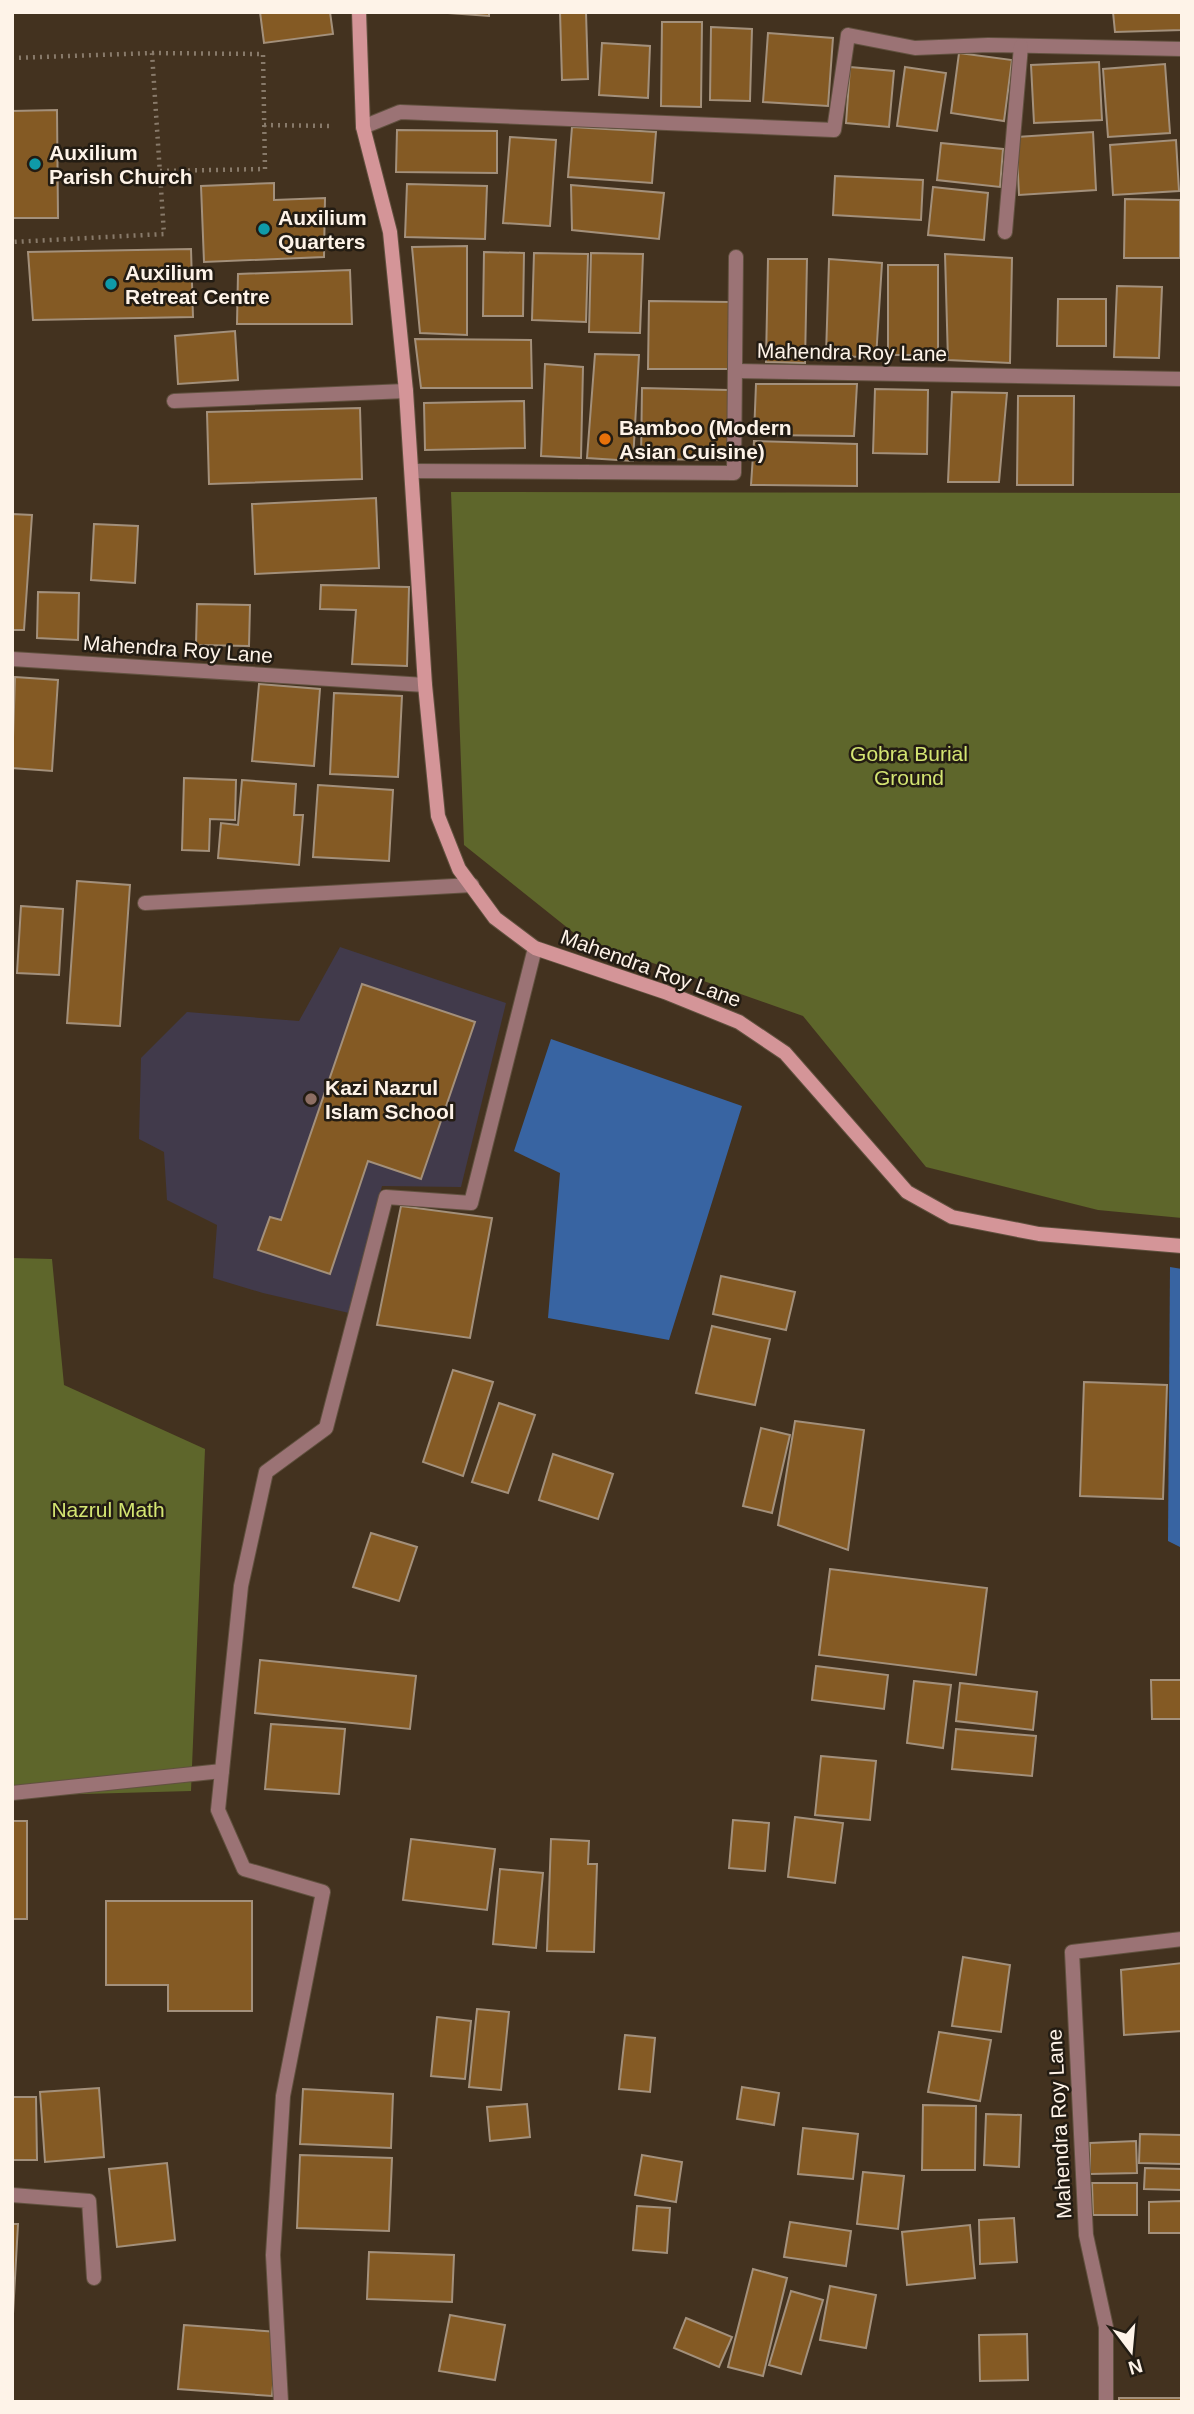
<svg xmlns="http://www.w3.org/2000/svg" width="1194" height="2414" font-family="Helvetica,sans-serif">
  <style>
    .education { fill: #413a4b }
    .green { fill: #5e662b }
    .water { fill: #3864a2 }
    .building { fill: #845a24; stroke: #a3907b; stroke-width: 2 }
    .lines { fill: none; stroke-linecap: round; stroke-linejoin: round }
    .street-casing { stroke: #61513f; stroke-width: 16 }
    .secondary-casing { stroke: #61513f; stroke-width: 16 }
    .path { stroke: #887a6a; stroke-width: 4.5; stroke-dasharray: 2 5; stroke-linecap: butt }
    .street { stroke: #9b7375; stroke-width: 14 }
    .secondary { stroke: #d49598; stroke-width: 14 }
    .culture-dot { fill: #0f9aa8; stroke: #231c13; stroke-width: 2.5 }
    .food-dot { fill: #e8710a; stroke: #231c13; stroke-width: 2.5 }
    .education-dot { fill: #8d6e63; stroke: #231c13; stroke-width: 2.5 }
    .labels { text-anchor: middle; dominant-baseline: central; stroke-width: 5; stroke-linejoin: round; paint-order: stroke }
    .poi-label { font-size: 21px; font-weight: bold; fill: #fef3e8; stroke: #231c13; text-anchor: start }
    .street-label { font-size: 21px; fill: #fef3e8; stroke: #231c13 }
    .park-label { font-size: 21px; fill: #d4e572; stroke: #231c13 }
  </style>
  <rect width="100%" height="100%" fill="#43321f"/>
  <!-- education -->
  <polygon class="education" points="340,947 506,1003 461,1187 382,1186 349,1313 263,1293 213,1278 217,1225 167,1200 164,1152 139,1139 141,1058 187,1012 299,1021"/>
  <!-- green -->
  <g class="green">
    <polygon points="451,492 1182,493 1182,1218 1098,1210 926,1167 803,1016 579,937 464,845"/>
    <polygon points="12,1258 52,1259 64,1385 205,1449 191,1791 12,1796"/>
  </g>
  <!-- water -->
  <g class="water">
    <polygon points="551,1039 742,1106 669,1340 548,1318 560,1173 514,1151"/>
    <polygon points="1170,1267 1182,1269 1182,1548 1168,1541"/>
  </g>
  <!-- building -->
  <g class="building">
    <polygon points="260,12 330,12 333,34 264,43"/>
    <polygon points="434,12 489,12 489,16"/>
    <polygon points="560,12 586,12 588,79 562,80"/>
    <polygon points="1113,12 1182,12 1182,30 1115,32"/>
    <polygon points="662,22 702,22 701,107 661,106"/>
    <polygon points="711,27 752,29 750,101 710,100"/>
    <polygon points="768,33 833,38 828,106 763,102"/>
    <polygon points="602,43 650,46 648,98 599,95"/>
    <polygon points="959,53 1012,60 1004,121 951,113"/>
    <polygon points="1099,62 1102,120 1034,123 1031,65"/>
    <polygon points="1165,64 1170,133 1108,137 1103,69"/>
    <polygon points="850,67 894,71 889,127 846,123"/>
    <polygon points="905,67 946,73 937,131 897,126"/>
    <polygon points="57,110 58,218 12,218 12,111"/>
    <polygon points="572,127 656,132 652,183 568,177"/>
    <polygon points="397,130 497,131 497,173 396,172"/>
    <polygon points="1093,132 1096,190 1019,195 1016,137"/>
    <polygon points="510,137 556,140 550,226 503,223"/>
    <polygon points="1176,140 1179,191 1113,195 1110,145"/>
    <polygon points="941,143 1003,149 1000,187 937,180"/>
    <polygon points="835,176 923,180 921,220 833,215"/>
    <polygon points="274,183 274,200 325,198 324,257 204,262 201,186"/>
    <polygon points="407,184 487,186 485,239 405,237"/>
    <polygon points="571,185 664,193 659,239 572,230"/>
    <polygon points="933,187 988,193 984,240 928,235"/>
    <polygon points="1125,199 1180,200 1180,258 1124,258"/>
    <polygon points="467,246 467,335 420,333 412,247"/>
    <polygon points="191,249 193,317 33,320 28,252"/>
    <polygon points="484,252 524,253 523,316 483,316"/>
    <polygon points="534,253 588,254 586,322 532,320"/>
    <polygon points="591,253 643,254 640,333 589,332"/>
    <polygon points="945,254 1012,258 1010,363 948,360"/>
    <polygon points="768,259 807,259 805,363 766,362"/>
    <polygon points="829,259 882,263 876,358 826,355"/>
    <rect x="888" y="265" width="50" height="90"/>
    <polygon points="350,270 352,324 237,324 238,274"/>
    <polygon points="1117,286 1162,287 1159,358 1114,357"/>
    <polygon points="1058,299 1106,299 1106,346 1057,346"/>
    <polygon points="649,301 730,302 728,369 648,369"/>
    <polygon points="235,331 238,380 178,384 175,336"/>
    <polygon points="415,339 531,340 532,388 421,388"/>
    <polygon points="595,354 639,355 633,461 587,458"/>
    <polygon points="545,364 583,367 581,458 541,456"/>
    <polygon points="756,384 857,384 854,436 754,435"/>
    <polygon points="642,388 729,390 728,460 641,459"/>
    <polygon points="875,389 928,390 927,454 873,453"/>
    <polygon points="952,392 1007,393 999,482 948,482"/>
    <polygon points="1018,396 1074,396 1073,485 1017,485"/>
    <polygon points="524,401 525,448 425,450 424,403"/>
    <polygon points="360,408 362,479 209,484 207,412"/>
    <polygon points="754,441 857,444 857,486 751,485"/>
    <polygon points="376,498 379,568 255,574 252,504"/>
    <polygon points="12,514 32,515 24,630 12,630"/>
    <polygon points="94,524 138,526 135,583 91,580"/>
    <polygon points="321,585 409,587 407,666 352,664 356,610 320,609"/>
    <polygon points="38,592 79,593 78,640 37,638"/>
    <polygon points="197,604 250,605 249,646 196,645"/>
    <polygon points="15,677 58,680 52,771 12,768"/>
    <polygon points="259,684 320,689 314,766 252,761"/>
    <polygon points="334,693 402,696 398,777 330,774"/>
    <polygon points="184,778 236,780 235,820 210,819 209,851 182,850"/>
    <polygon points="242,780 296,784 294,815 303,815 299,865 218,858 221,823 238,825"/>
    <polygon points="318,785 393,790 389,861 313,857"/>
    <polygon points="77,881 130,885 120,1026 67,1023"/>
    <polygon points="21,906 63,909 59,975 17,973"/>
    <polygon points="362,984 475,1022 421,1179 368,1161 330,1274 258,1250 270,1217 281,1220"/>
    <polygon points="401,1206 492,1218 470,1338 377,1325"/>
    <polygon points="721,1276 795,1292 786,1330 713,1314"/>
    <polygon points="712,1326 770,1339 755,1405 696,1393"/>
    <polygon points="453,1370 493,1382 463,1476 423,1462"/>
    <polygon points="1084,1382 1167,1385 1163,1499 1080,1496"/>
    <polygon points="499,1403 535,1415 508,1493 472,1482"/>
    <polygon points="795,1421 864,1430 848,1550 778,1525"/>
    <polygon points="761,1428 790,1435 772,1513 743,1506"/>
    <polygon points="553,1454 613,1474 598,1519 539,1500"/>
    <polygon points="371,1533 417,1547 399,1601 353,1587"/>
    <polygon points="830,1569 987,1588 976,1675 819,1655"/>
    <polygon points="260,1660 416,1676 410,1729 255,1713"/>
    <polygon points="816,1666 888,1675 884,1709 812,1700"/>
    <polygon points="1151,1680 1182,1680 1182,1719 1152,1719"/>
    <polygon points="914,1681 951,1685 943,1748 907,1743"/>
    <polygon points="960,1683 1037,1692 1033,1730 956,1721"/>
    <polygon points="271,1724 345,1729 339,1794 265,1789"/>
    <polygon points="956,1729 1036,1736 1032,1776 952,1769"/>
    <polygon points="821,1756 876,1761 870,1820 815,1815"/>
    <polygon points="795,1817 843,1823 835,1883 788,1877"/>
    <polygon points="733,1820 769,1823 765,1871 729,1868"/>
    <rect x="12" y="1821" width="15" height="98"/>
    <polygon points="411,1839 495,1849 487,1910 403,1900"/>
    <polygon points="551,1839 589,1841 588,1864 597,1864 594,1952 547,1951"/>
    <polygon points="500,1869 543,1873 536,1948 493,1944"/>
    <polygon points="106,1901 252,1901 252,2011 168,2011 168,1985 106,1985"/>
    <polygon points="963,1957 1010,1965 1001,2032 952,2026"/>
    <polygon points="1182,1963 1182,2031 1124,2035 1121,1970"/>
    <polygon points="477,2009 509,2012 501,2090 469,2087"/>
    <polygon points="437,2017 471,2021 465,2079 431,2076"/>
    <polygon points="939,2032 991,2040 980,2101 928,2092"/>
    <polygon points="625,2035 655,2038 650,2092 619,2089"/>
    <polygon points="742,2087 779,2093 774,2125 737,2119"/>
    <polygon points="99,2088 104,2157 45,2162 40,2092"/>
    <polygon points="303,2089 393,2094 391,2148 300,2144"/>
    <polygon points="12,2097 36,2097 37,2160 12,2160"/>
    <polygon points="527,2104 530,2137 490,2141 487,2107"/>
    <polygon points="923,2105 976,2106 975,2170 922,2170"/>
    <polygon points="986,2114 1021,2115 1019,2167 984,2165"/>
    <polygon points="803,2128 858,2134 853,2179 798,2174"/>
    <polygon points="1140,2134 1182,2135 1182,2164 1139,2163"/>
    <polygon points="1136,2141 1137,2173 1090,2174 1090,2143"/>
    <polygon points="300,2155 392,2158 389,2231 297,2228"/>
    <polygon points="642,2155 682,2162 676,2202 635,2195"/>
    <polygon points="167,2163 175,2240 117,2247 109,2169"/>
    <polygon points="1145,2168 1182,2169 1182,2190 1144,2189"/>
    <polygon points="863,2172 904,2176 898,2229 857,2224"/>
    <polygon points="1092,2183 1137,2183 1137,2215 1093,2215"/>
    <polygon points="1182,2201 1182,2233 1149,2233 1149,2202"/>
    <polygon points="637,2206 670,2208 667,2253 633,2250"/>
    <polygon points="1014,2218 1017,2262 980,2264 979,2220"/>
    <polygon points="790,2222 851,2231 846,2266 784,2257"/>
    <polygon points="12,2224 18,2224 12,2332"/>
    <polygon points="970,2225 975,2278 907,2285 902,2232"/>
    <polygon points="369,2252 454,2255 452,2302 367,2299"/>
    <polygon points="753,2269 787,2278 763,2376 728,2367"/>
    <polygon points="830,2286 876,2295 866,2348 820,2340"/>
    <polygon points="791,2291 823,2300 801,2374 769,2365"/>
    <polygon points="450,2315 505,2325 495,2380 439,2371"/>
    <polygon points="686,2318 732,2337 719,2367 674,2348"/>
    <polygon points="184,2325 278,2332 272,2396 178,2389"/>
    <polygon points="1027,2334 1028,2380 980,2381 979,2335"/>
    <rect x="1119" y="2398" width="63" height="4"/>
  </g>
  <g class="lines">
    <defs>
      <g id="street">
        <polyline points="363,127 400,112 834,130 848,35 915,48 988,45 1182,49"/>
        <polyline points="1005,232 1021,46"/>
        <polyline points="736,371 1182,379"/>
        <polyline points="174,401 406,391"/>
        <polyline points="412,471 734,473 736,257"/>
        <polyline points="12,659 425,685"/>
        <polyline points="145,903 472,885"/>
        <polyline points="12,1793 222,1771"/>
        <polyline points="12,2195 89,2201 94,2278"/>
        <polyline points="281,2402 273,2255 283,2096 323,1892 244,1869 218,1810 241,1586 266,1472 326,1428 386,1197 471,1203 535,948"/>
        <polyline points="1106,2402 1106,2327 1086,2235 1072,1952 1182,1939"/>
      </g>
      <polyline id="secondary" points="359,12 363,127 390,232 406,391 425,685 438,816 459,869 495,918 535,948 665,992 739,1022 785,1053 907,1192 952,1217 1039,1234 1182,1246"/>
    </defs>
    <!-- street casing -->
    <use href="#street" class="street-casing"/>
    <!-- secondary casing -->
    <use href="#secondary" class="secondary-casing"/>
    <!-- path -->
    <g class="path">
      <polyline points="152,53 263,54 265,169 160,171"/>
      <polyline points="12,58 152,53 164,234 12,242"/>
      <polyline points="264,125 334,126"/>
    </g>
    <!-- street -->
    <use href="#street" class="street"/>
    <!-- secondary -->
    <use href="#secondary" class="secondary"/>
  </g>
  <!-- markers -->
  <g class="culture-dot">
    <circle cx="35" cy="164" r="7"/>
    <circle cx="264" cy="229" r="7"/>
    <circle cx="111" cy="284" r="7"/>
  </g>
  <circle class="food-dot" cx="605" cy="439" r="7"/>
  <circle class="education-dot" cx="311" cy="1099" r="7"/>
  <g class="labels">
    <!-- poi labels -->
    <g class="poi-label">
      <text x="49" y="152">Auxilium<tspan x="49" dy="24">Parish Church</tspan></text>
      <text x="278" y="217">Auxilium<tspan x="278" dy="24">Quarters</tspan></text>
      <text x="125" y="272">Auxilium<tspan x="125" dy="24">Retreat Centre</tspan></text>
      <text x="619" y="427">Bamboo (Modern<tspan x="619" dy="24">Asian Cuisine)</tspan></text>
      <text x="325" y="1087">Kazi Nazrul<tspan x="325" dy="24">Islam School</tspan></text>
    </g>
    <!-- street labels -->
    <g class="street-label">
      <text transform="translate(852 352) rotate(1)">Mahendra Roy Lane</text>
      <text transform="translate(178 649) rotate(4)">Mahendra Roy Lane</text>
      <text transform="translate(651 968) rotate(20)">Mahendra Roy Lane</text>
      <text transform="translate(1059 2124) rotate(-93)">Mahendra Roy Lane</text>
    </g>
    <!-- park labels -->
    <g class="park-label">
      <text x="909" y="753">Gobra Burial<tspan x="909" dy="24">Ground</tspan></text>
      <text x="108" y="1509">Nazrul Math</text>
    </g>
  </g>
  <!-- border -->
  <rect width="1194" height="2414" fill="none" stroke="#fef3e8" stroke-width="28"/>
  <!-- north arrow -->
  <g transform="translate(1131 2351) rotate(164)" stroke="#231c13" stroke-width="5" paint-order="stroke">
  <path d="M0-5L12 26L0 18L-12 26Z" fill="#fef3e8"/>
  <text y="-10" font-size="19" font-weight="bold" text-anchor="middle" fill="#fef3e8">N</text>
  </g>
</svg>
